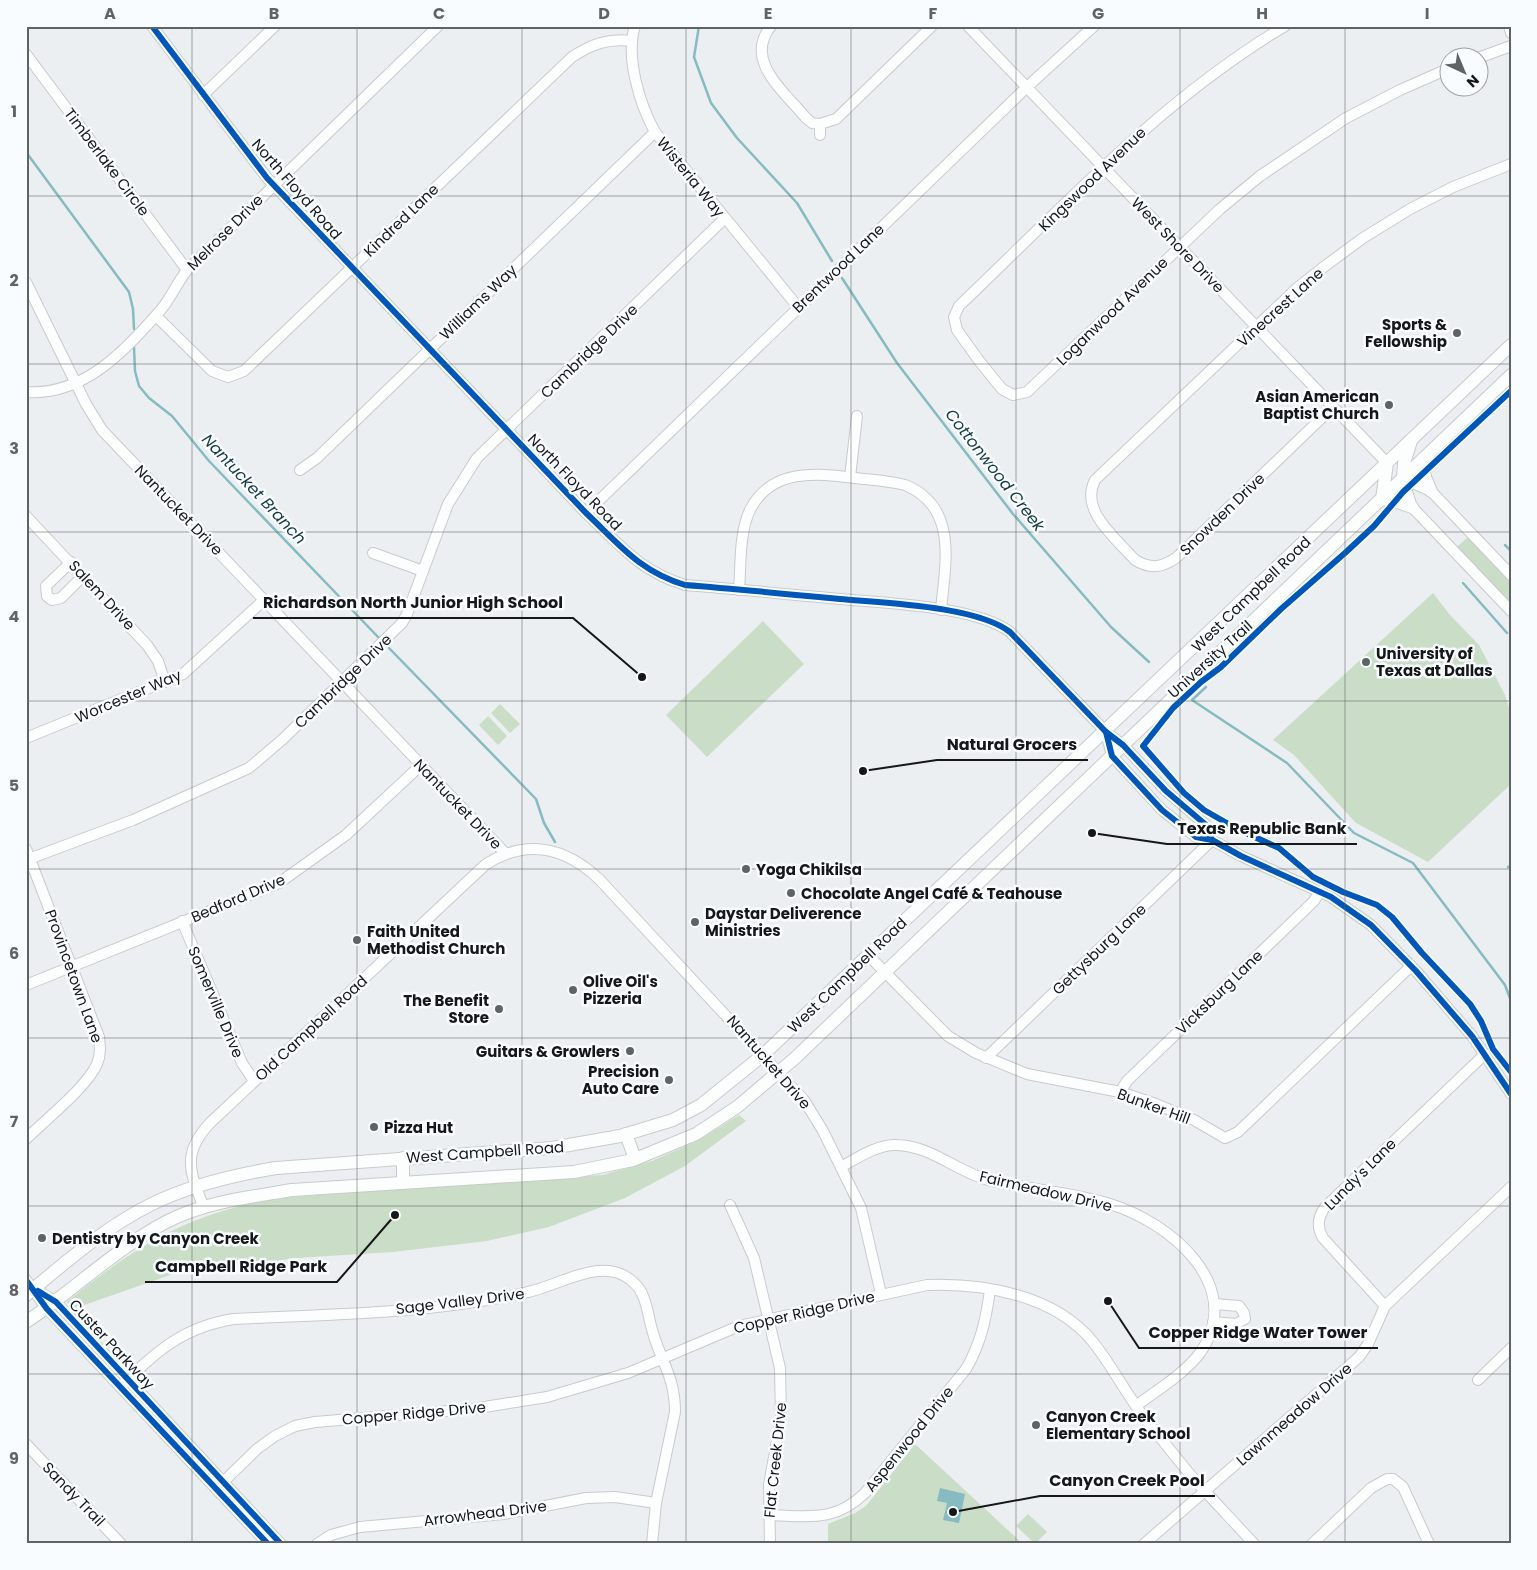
<svg xmlns="http://www.w3.org/2000/svg" width="1537" height="1570" font-family="Poppins,sans-serif">
  <style>
    .green { fill: #caddc6 }
    .water { fill: #86bbc2 }
    .lines { fill: none; stroke-linecap: round; stroke-linejoin: round }
    .stream { stroke: #86bbc2; stroke-width: 2.5 }
    .minor-casing { stroke: #c8cbcc; stroke-width: 12 }
    .major-casing { stroke: #c8cbcc; stroke-width: 14 }
    .minor { stroke: #fcfdfd; stroke-width: 10 }
    .major { stroke: #fcfdfd; stroke-width: 12 }
    .cycleway-casing { stroke: #f9fcff; stroke-width: 9 }
    .cycleway { stroke: #0057b8; stroke-width: 6 }
    .grid { fill: none; stroke: #606364; stroke-width: 1; stroke-opacity: 0.55 }
    .poi-dot { fill: #606364; stroke: #f9fcff; stroke-width: 2 }
    .labels { text-anchor: middle; dominant-baseline: central; stroke-width: 5; stroke-linejoin: round; paint-order: stroke }
    .street-label { font-size: 15px; fill: #151718; stroke: #f9fcff }
    .poi-label { font-size: 15px; font-weight: bold; fill: #151718; stroke: #f9fcff; text-anchor: start }
    .water-label { font-size: 16px; font-style: italic; fill: #163b3f; stroke: #f9fcff }
    .leader { fill: none; stroke: #151718; stroke-width: 2 }
    .callout-dot { fill: #151718; stroke: #f9fcff; stroke-width: 2 }
    .callout-label { font-size: 16px; text-anchor: middle; font-weight: bold; fill: #151718; stroke: #f9fcff; stroke-width: 5; stroke-linejoin: round; paint-order: stroke }
    .neatline { fill: none; stroke: #606364; stroke-width: 2 }
    .grid-label { font-size: 16px; text-anchor: middle; font-weight: bold; fill: #606364 }
  </style>
  <rect width="100%" height="100%" fill="#eceff1"/>
  <!-- green -->
  <g class="green">
    <polygon points="1469,536 1511,580 1511,606 1457,547"/>
    <polygon points="1433,593 1450,615 1479,645 1505,695 1511,715 1511,784 1428,862 1356,823 1294,755 1273,740"/>
    <polygon points="763,621 804,664 707,757 666,715"/>
    <polygon points="500,704 520,724 510,733 491,713"/>
    <polygon points="488,716 507,736 498,745 479,725"/>
    <path d="M739,1115L746,1121L685,1166L625,1198L549,1227L487,1241L393,1252L296,1258L170,1275L73,1309L67,1302C136,1245 187,1214 277,1198L602,1175L652,1161L697,1141Z"/>
    <polygon points="915,1444 1023,1544 828,1544 828,1524 855,1513 866,1506"/>
    <polygon points="1028,1514 1047,1532 1035,1544 1016,1526"/>
  </g>
  <!-- water -->
  <polygon class="water" points="940,1488 965,1494 959,1523 943,1520 947,1503 937,1501"/>
  <g class="lines">
    <!-- stream -->
    <g class="stream">
      <polyline points="699,26 694,57 711,103 737,138 797,203 832,261"/>
      <polyline points="26,152 129,292 133,309 134,329"/>
      <polyline points="842,278 897,363 1013,514 1111,627 1149,662"/>
      <polyline points="134,347 135,371 139,386 149,398 172,416 209,461 379,638"/>
      <polyline points="1505,545 1511,551"/>
      <polyline points="1463,583 1507,633"/>
      <polyline points="388,647 536,799 544,823 555,842"/>
      <polyline points="1206,687 1192,700 1287,763 1354,833 1413,863 1505,985 1511,1001"/>
      <polyline points="1508,867 1511,866"/>
    </g>
    <defs>
      <g id="minor">
        <path d="M152,26L267,178L586,513C619,544 639,571 685,585C736,589 788,594 840,599C884,603 976,606 1010,632L1106,732L1123,745L1166,791L1206,825L1212,840"/>
        <path d="M635,26C625,57 640,105 655,132L798,307"/>
        <path d="M771,26C743,61 785,92 806,118L812,123L820,124V135"/>
        <polyline points="968,26 1387,463"/>
        <path d="M1285,26C1161,100 1063,207 959,306L954,317L957,330L980,362L1002,389L1013,395L1027,392L1220,209L1260,176L1346,118L1400,90L1450,68"/>
        <polyline points="1509,26 1511,33"/>
        <polyline points="26,54 187,270"/>
        <polyline points="1478,58 1511,46"/>
        <polyline points="203,95 275,26"/>
        <polyline points="820,124 836,119 932,26"/>
        <polyline points="26,282 86,404 102,430 505,853"/>
        <path d="M156,316L212,371L228,377L244,371L572,57C592,44 608,38 632,41"/>
        <path d="M26,392C83,396 124,352 159,312C170,300 177,283 187,270L438,26"/>
        <path d="M1333,407L1176,558C1161,568 1150,569 1135,560C1117,539 1079,511 1095,480L1296,289L1325,266L1363,238L1410,209L1453,187L1511,164"/>
        <polyline points="300,470 317,458 655,132"/>
        <polyline points="850,477 857,416"/>
        <polyline points="1403,479 1412,507 1511,611"/>
        <polyline points="1403,479 1431,491 1511,575"/>
        <polyline points="586,513 1027,87 1094,26"/>
        <polyline points="26,516 147,645 158,661 165,682"/>
        <polyline points="373,553 423,571"/>
        <polyline points="71,562 46,586 47,596 52,600 61,598 83,576"/>
        <path d="M739,590C741,565 739,533 750,510C771,468 816,473 855,478C872,480 889,481 905,485C959,507 945,565 941,610"/>
        <polyline points="1106,732 1112,756 1162,810 1196,837 1212,840 1241,856 1331,897 1371,925 1416,971 1472,1036 1511,1094"/>
        <polyline points="26,738 183,674 264,600"/>
        <path d="M26,849L99,1037C100,1046 101,1055 97,1064C87,1087 45,1120 26,1139"/>
        <polyline points="26,860 133,820 249,768 283,739 402,623 407,614 448,504 477,458 724,219"/>
        <polyline points="182,921 242,1063 254,1081"/>
        <polyline points="868,955 948,1036 976,1053 1027,1074 1120,1092 1156,1104 1194,1120 1225,1138 1238,1132 1411,966"/>
        <polyline points="26,985 279,883 346,835 421,765"/>
        <polyline points="986,1058 1212,840"/>
        <polyline points="1120,1092 1127,1081 1314,901 1320,891"/>
        <path d="M841,1167C857,1158 878,1144 897,1145C931,1146 956,1171 988,1180C1028,1190 1070,1191 1110,1204C1169,1222 1247,1285 1200,1353C1184,1374 1157,1390 1136,1406"/>
        <polyline points="730,1205 754,1258 780,1368 781,1418 769,1485 770,1544"/>
        <path d="M204,1208C190,1172 181,1154 210,1123L485,865C526,838 565,847 599,879L804,1100L823,1131L861,1208L881,1294"/>
        <polyline points="26,1280 47,1309 268,1544"/>
        <polyline points="37,1290 56,1302 281,1544"/>
        <path d="M1385,1306L1323,1238C1316,1227 1318,1217 1325,1207L1485,1054"/>
        <polyline points="1213,1322 1236,1324 1245,1319 1244,1313 1239,1306 1214,1304"/>
        <polyline points="1478,1380 1511,1348"/>
        <path d="M120,1387C156,1352 182,1327 234,1319C331,1314 433,1314 528,1292C557,1286 594,1261 623,1275C631,1279 640,1287 643,1296C648,1307 649,1321 653,1333C662,1364 675,1377 675,1412L656,1503L652,1544"/>
        <polyline points="26,1444 121,1544"/>
        <path d="M216,1489L257,1449L275,1436L295,1426L315,1422L472,1409L547,1397L628,1373L739,1326L927,1285C984,1283 1055,1295 1093,1342C1113,1367 1127,1396 1147,1421C1166,1444 1184,1469 1205,1491C1221,1509 1238,1526 1254,1544"/>
        <path d="M768,1515C808,1516 834,1523 865,1493L966,1369C981,1343 986,1319 990,1290"/>
        <polyline points="317,1544 331,1535 360,1527 504,1514 586,1498 615,1497 656,1503"/>
        <polyline points="1144,1544 1359,1357 1368,1344 1385,1306 1511,1187"/>
        <polyline points="1312,1544 1371,1488 1387,1479 1393,1479 1403,1487 1429,1544"/>
      </g>
      <g id="major">
        <polyline points="1422,461 1425,477 1431,491"/>
        <polyline points="1403,479 1404,463 1411,441"/>
        <polyline points="1382,499 1387,463"/>
        <polyline points="1382,499 1395,501 1412,507"/>
        <polyline points="626,1134 635,1159"/>
        <polyline points="403,1158 403,1183"/>
        <path d="M26,1295C66,1262 105,1227 152,1204C190,1185 234,1175 276,1168L552,1148L620,1136L673,1120L701,1105L763,1055L1511,345"/>
        <path d="M26,1322C74,1290 115,1249 166,1222C204,1202 251,1197 292,1190L574,1172L633,1160L696,1134L737,1107L794,1059L1511,375"/>
      </g>
    </defs>
    <!-- minor casing -->
    <use href="#minor" class="minor-casing"/>
    <!-- major casing -->
    <use href="#major" class="major-casing"/>
    <!-- minor -->
    <use href="#minor" class="minor"/>
    <!-- major -->
    <use href="#major" class="major"/>
    <defs>
      <g id="cycleway">
        <path d="M152,26L267,178L586,513C619,544 639,571 685,585C736,589 788,594 840,599C884,603 976,606 1010,632L1106,732L1123,745L1166,791L1206,825L1212,840"/>
        <polyline points="1511,391 1403,492 1374,526 1345,553 1281,609 1221,667 1201,682 1173,708 1143,746 1184,793 1204,810 1239,830 1279,848 1313,877 1343,892 1377,905 1392,917 1422,953 1470,1004 1481,1021 1493,1049 1511,1072"/>
        <polyline points="1106,732 1112,756 1162,810 1196,837 1212,840 1241,856 1331,897 1371,925 1416,971 1472,1036 1511,1094"/>
        <polyline points="26,1280 47,1309 268,1544"/>
        <polyline points="38,1291 56,1302 281,1544"/>
      </g>
    </defs>
    <!-- cycleway casing -->
    <use href="#cycleway" class="cycleway-casing"/>
    <!-- cycleway -->
    <use href="#cycleway" class="cycleway"/>
  </g>
  <!-- grid -->
  <path class="grid" d="M192,26V1544M357,26V1544M522,26V1544M686,26V1544M851,26V1544M1016,26V1544M1180,26V1544M1345,26V1544M26,196H1511M26,364H1511M26,532H1511M26,701H1511M26,869H1511M26,1038H1511M26,1206H1511M26,1374H1511"/>
  <!-- markers -->
  <g class="poi-dot">
    <circle cx="1457" cy="333" r="5"/>
    <circle cx="1389" cy="405" r="5"/>
    <circle cx="1366" cy="662" r="5"/>
    <circle cx="746" cy="869" r="5"/>
    <circle cx="791" cy="893" r="5"/>
    <circle cx="695" cy="922" r="5"/>
    <circle cx="357" cy="940" r="5"/>
    <circle cx="573" cy="990" r="5"/>
    <circle cx="499" cy="1009" r="5"/>
    <circle cx="630" cy="1051" r="5"/>
    <circle cx="669" cy="1080" r="5"/>
    <circle cx="374" cy="1127" r="5"/>
    <circle cx="42" cy="1238" r="5"/>
    <circle cx="1036" cy="1425" r="5"/>
  </g>
  <g class="labels">
    <!-- street labels -->
    <g class="street-label">
      <text transform="translate(107 162) rotate(53)">Timberlake Circle</text>
      <text transform="translate(691 177) rotate(51)">Wisteria Way</text>
      <text transform="translate(1092 179) rotate(-44)">Kingswood Avenue</text>
      <text transform="translate(297 189) rotate(49)">North Floyd Road</text>
      <text transform="translate(401 220) rotate(-44)">Kindred Lane</text>
      <text transform="translate(225 232) rotate(-45)">Melrose Drive</text>
      <text transform="translate(1178 245) rotate(46)">West Shore Drive</text>
      <text transform="translate(838 268) rotate(-44)">Brentwood Lane</text>
      <text transform="translate(478 302) rotate(-44)">Williams Way</text>
      <text transform="translate(1280 307) rotate(-42)">Vinecrest Lane</text>
      <text transform="translate(1112 311) rotate(-44)">Loganwood Avenue</text>
      <text transform="translate(589 351) rotate(-44)">Cambridge Drive</text>
      <text transform="translate(575 482) rotate(46)">North Floyd Road</text>
      <text transform="translate(179 510) rotate(46)">Nantucket Drive</text>
      <text transform="translate(1222 514) rotate(-44)">Snowden Drive</text>
      <text transform="translate(1251 594) rotate(-44)">West Campbell Road</text>
      <text transform="translate(102 595) rotate(47)">Salem Drive</text>
      <text transform="translate(1210 659) rotate(-42)">University Trail</text>
      <text transform="translate(343 681) rotate(-44)">Cambridge Drive</text>
      <text transform="translate(128 696) rotate(-23)">Worcester Way</text>
      <text transform="translate(458 804) rotate(46)">Nantucket Drive</text>
      <text transform="translate(238 898) rotate(-23)">Bedford Drive</text>
      <text transform="translate(1099 949) rotate(-44)">Gettysburg Lane</text>
      <text transform="translate(847 975) rotate(-44)">West Campbell Road</text>
      <text transform="translate(74 976) rotate(70)">Provincetown Lane</text>
      <text transform="translate(1219 992) rotate(-44)">Vicksburg Lane</text>
      <text transform="translate(216 1002) rotate(67)">Somerville Drive</text>
      <text transform="translate(311 1028) rotate(-43)">Old Campbell Road</text>
      <text transform="translate(769 1062) rotate(49)">Nantucket Drive</text>
      <text transform="translate(1154 1106) rotate(20)">Bunker Hill</text>
      <text transform="translate(485 1152) rotate(-4)">West Campbell Road</text>
      <text transform="translate(1360 1174) rotate(-45)">Lundy's Lane</text>
      <text transform="translate(1046 1191) rotate(13)">Fairmeadow Drive</text>
      <text transform="translate(460 1301) rotate(-7)">Sage Valley Drive</text>
      <text transform="translate(804 1312) rotate(-13)">Copper Ridge Drive</text>
      <text transform="translate(112 1344) rotate(47)">Custer Parkway</text>
      <text transform="translate(414 1413) rotate(-5)">Copper Ridge Drive</text>
      <text transform="translate(1294 1414) rotate(-41)">Lawnmeadow Drive</text>
      <text transform="translate(909 1439) rotate(-51)">Aspenwood Drive</text>
      <text transform="translate(775 1460) rotate(-84)">Flat Creek Drive</text>
      <text transform="translate(74 1494) rotate(46)">Sandy Trail</text>
      <text transform="translate(485 1513) rotate(-7)">Arrowhead Drive</text>
    </g>
    <!-- poi labels -->
    <g class="poi-label">
      <text x="1447" y="324" text-anchor="end">Sports &amp;<tspan x="1447" dy="17">Fellowship</tspan></text>
      <text x="1379" y="396" text-anchor="end">Asian American<tspan x="1379" dy="17">Baptist Church</tspan></text>
      <text x="1376" y="653">University of<tspan x="1376" dy="17">Texas at Dallas</tspan></text>
      <text x="756" y="869">Yoga Chikilsa</text>
      <text x="801" y="893">Chocolate Angel Café &amp; Teahouse</text>
      <text x="705" y="913">Daystar Deliverence<tspan x="705" dy="17">Ministries</tspan></text>
      <text x="367" y="931">Faith United<tspan x="367" dy="17">Methodist Church</tspan></text>
      <text x="583" y="981">Olive Oil's<tspan x="583" dy="17">Pizzeria</tspan></text>
      <text x="489" y="1000" text-anchor="end">The Benefit<tspan x="489" dy="17">Store</tspan></text>
      <text x="620" y="1051" text-anchor="end">Guitars &amp; Growlers</text>
      <text x="659" y="1071" text-anchor="end">Precision<tspan x="659" dy="17">Auto Care</tspan></text>
      <text x="384" y="1127">Pizza Hut</text>
      <text x="52" y="1238">Dentistry by Canyon Creek</text>
      <text x="1046" y="1416">Canyon Creek<tspan x="1046" dy="17">Elementary School</tspan></text>
    </g>
    <!-- water labels -->
    <g class="water-label">
      <text transform="translate(995 470) rotate(52)">Cottonwood Creek</text>
      <text transform="translate(254 489) rotate(47)">Nantucket Branch</text>
    </g>
  </g>
  <!-- callouts -->
  <path class="leader" d="M642 677L573 618H253M863 771L937 760H1088M1092 833L1167 844H1357M395 1215L337 1282H145M1108 1301L1139 1348H1378M953 1512L1040 1496H1215"/>
  <g class="callout-dot">
    <circle cx="642" cy="677" r="5"/>
    <circle cx="863" cy="771" r="5"/>
    <circle cx="1092" cy="833" r="5"/>
    <circle cx="395" cy="1215" r="5"/>
    <circle cx="1108" cy="1301" r="5"/>
    <circle cx="953" cy="1512" r="5"/>
  </g>
  <g class="callout-label">
    <text x="413" y="608">Richardson North Junior High School</text>
    <text x="1012" y="750">Natural Grocers</text>
    <text x="1262" y="834">Texas Republic Bank</text>
    <text x="241" y="1272">Campbell Ridge Park</text>
    <text x="1258" y="1338">Copper Ridge Water Tower</text>
    <text x="1127" y="1486">Canyon Creek Pool</text>
  </g>
  <!-- border -->
  <rect width="1537" height="1570" fill="none" stroke="#f9fcff" stroke-width="55"/>
  <!-- north arrow -->
  <g transform="translate(1464 72) rotate(136)"><circle r="24" fill="#f9fcff" stroke="#9ea0a3"/>
  <path d="M0-4L9 19L0 12L-9 19Z" fill="#606364"/>
  <text y="-8" font-size="14" font-weight="bold" text-anchor="middle" fill="#151718">N</text>
  </g>
  <rect x="28" y="28" width="1482" height="1514" class="neatline"/>
  <g class="grid-label">
    <text x="110" y="19">A</text>
    <text x="274" y="19">B</text>
    <text x="439" y="19">C</text>
    <text x="604" y="19">D</text>
    <text x="768" y="19">E</text>
    <text x="933" y="19">F</text>
    <text x="1098" y="19">G</text>
    <text x="1262" y="19">H</text>
    <text x="1427" y="19">I</text>
    <text x="14" y="117">1</text>
    <text x="14" y="286">2</text>
    <text x="14" y="454">3</text>
    <text x="14" y="622">4</text>
    <text x="14" y="791">5</text>
    <text x="14" y="959">6</text>
    <text x="14" y="1127">7</text>
    <text x="14" y="1296">8</text>
    <text x="14" y="1464">9</text>
  </g>
</svg>
